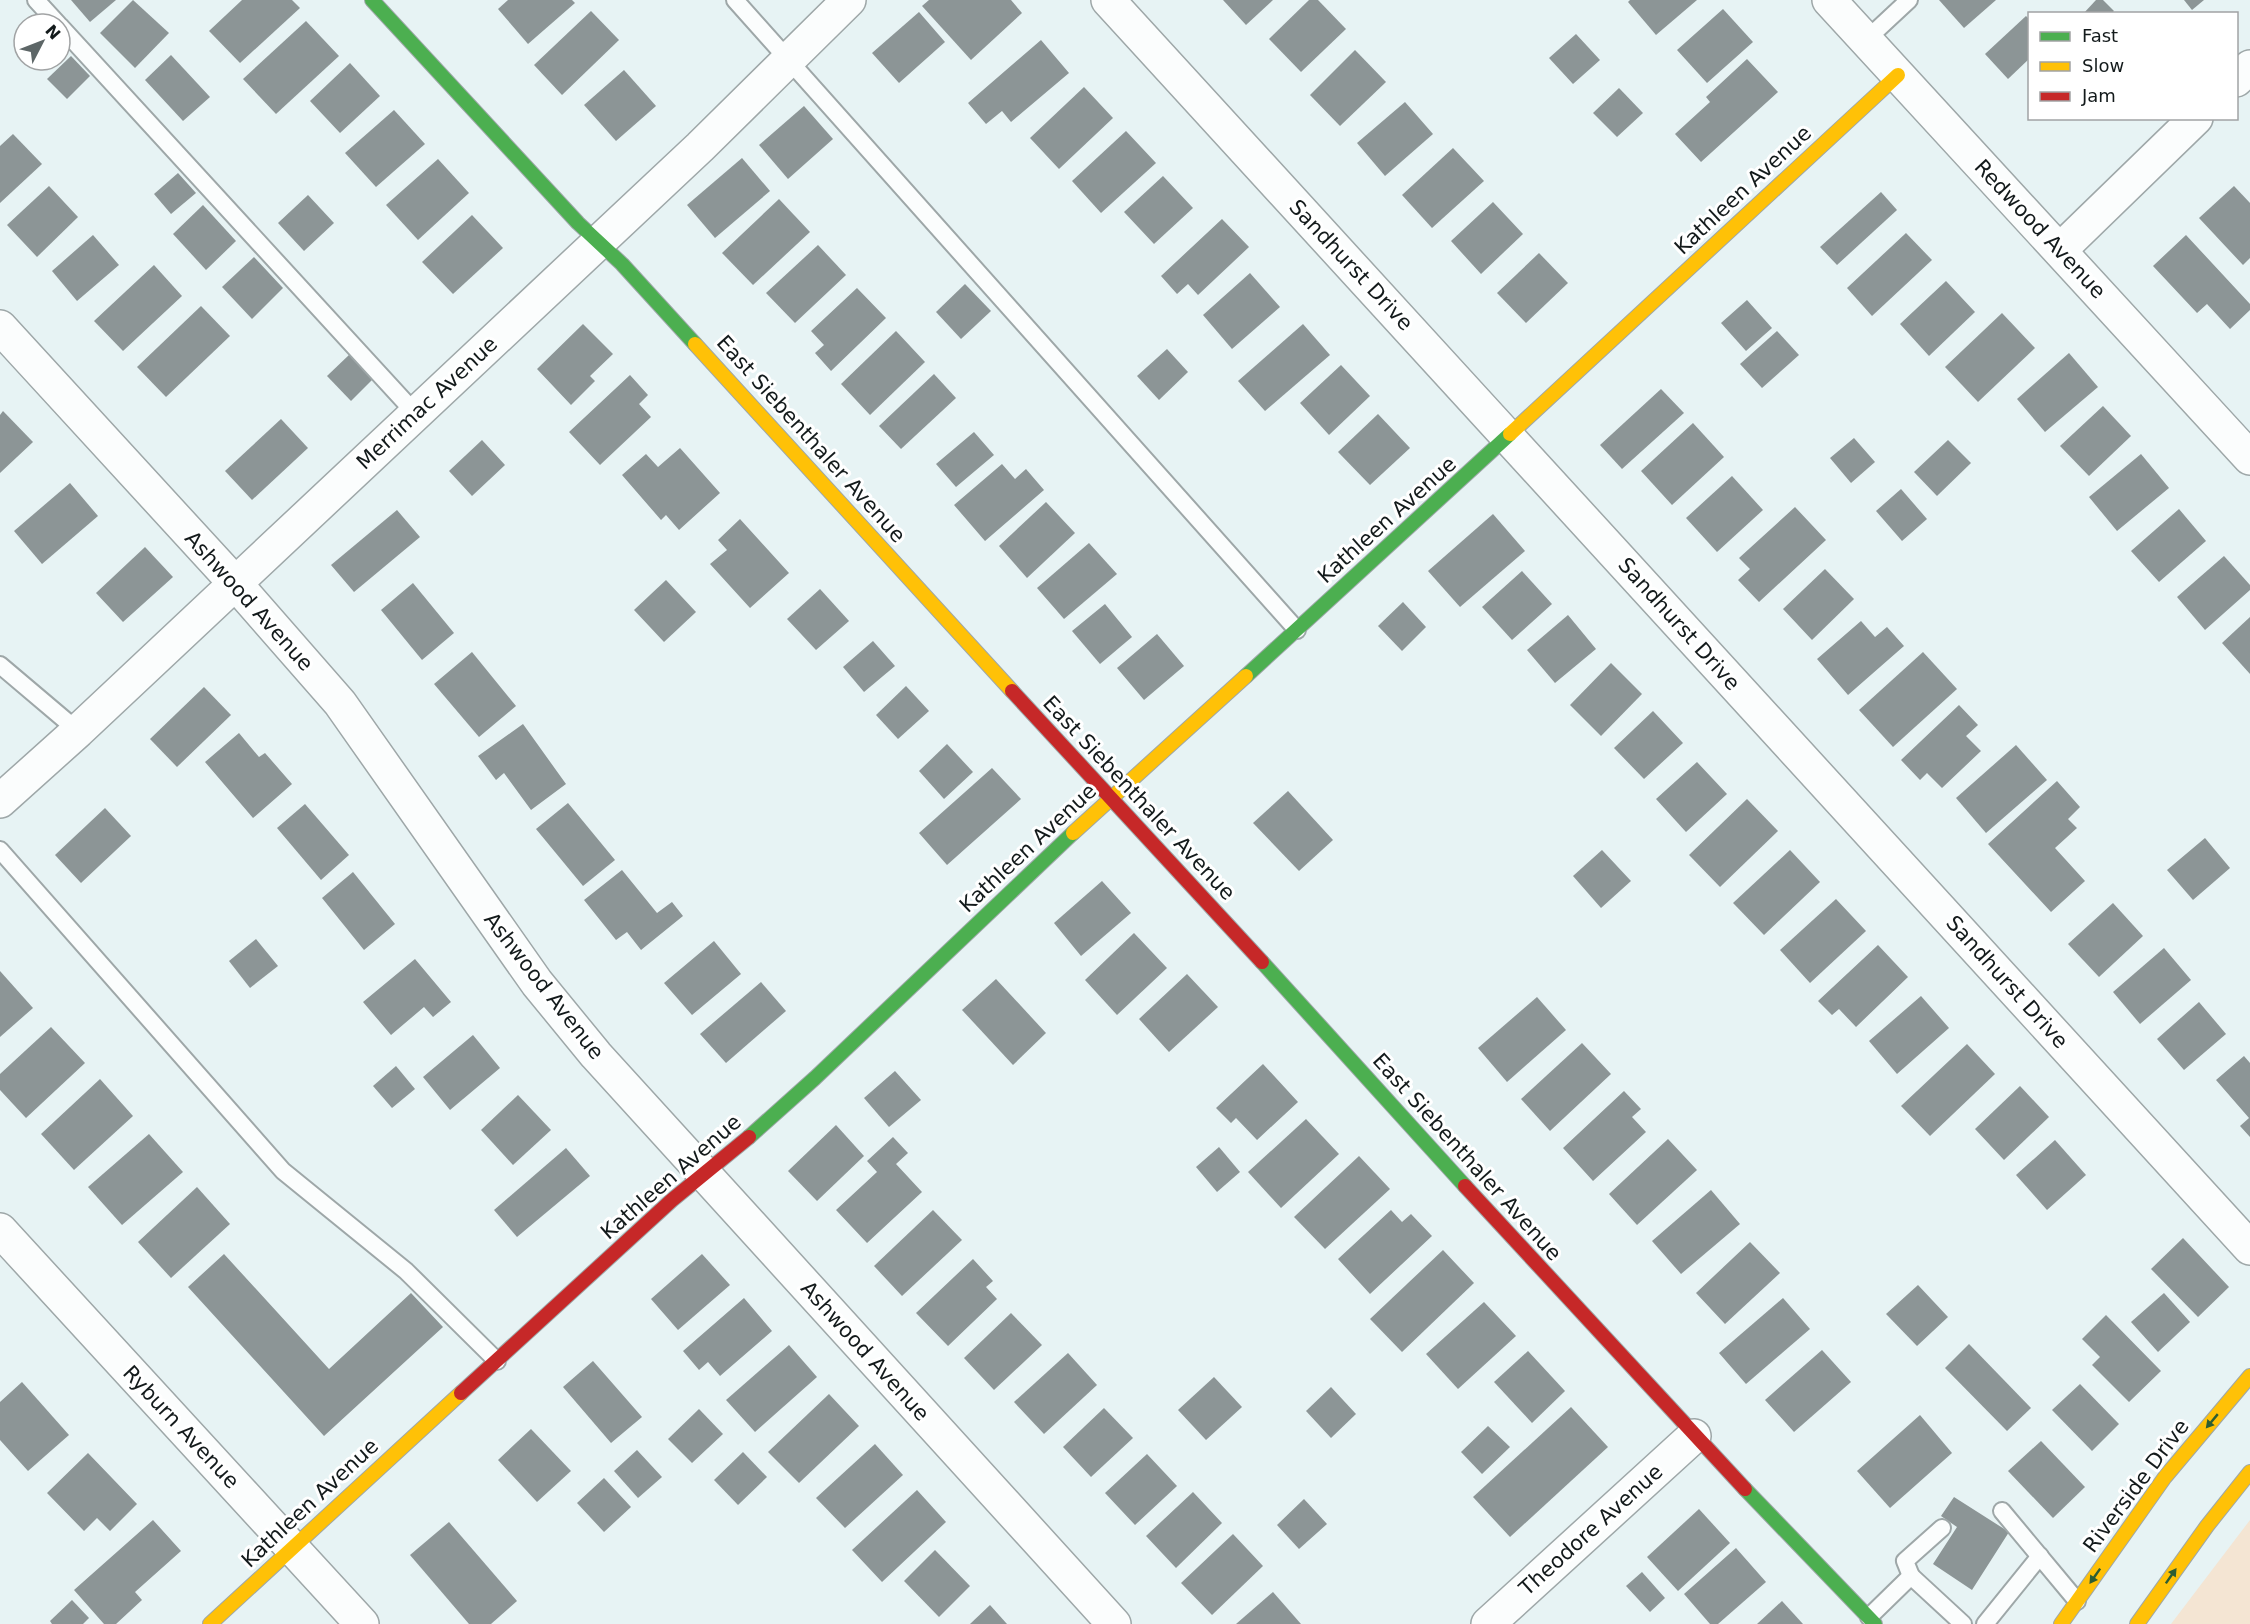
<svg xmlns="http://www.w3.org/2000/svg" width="2250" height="1624" font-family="'DejaVu Sans',sans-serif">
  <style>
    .green { fill: #f4e5d3 }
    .building { fill: #8c9596 }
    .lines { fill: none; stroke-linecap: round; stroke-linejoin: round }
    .lane-casing { stroke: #9ea7a8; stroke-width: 20 }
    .street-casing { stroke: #9ea7a8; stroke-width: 36 }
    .fast-casing { stroke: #9ea7a8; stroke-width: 16 }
    .slow-casing { stroke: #9ea7a8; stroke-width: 16 }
    .jam-casing { stroke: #9ea7a8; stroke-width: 16 }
    .lane { stroke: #fbfdfd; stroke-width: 16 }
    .street { stroke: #fbfdfd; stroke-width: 33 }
    .fast { stroke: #4caf50; stroke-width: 14 }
    .slow { stroke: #ffc107; stroke-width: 14 }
    .jam { stroke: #c62828; stroke-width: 14 }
    .oneway { fill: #2d5d33 }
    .labels { text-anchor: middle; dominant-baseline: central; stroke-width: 6; stroke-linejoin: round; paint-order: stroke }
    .street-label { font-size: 21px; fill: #131a1b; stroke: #fff }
  </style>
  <rect width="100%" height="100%" fill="#e7f3f4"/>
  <!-- green -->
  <polygon class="green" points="2250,1520 2250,1624 2171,1624"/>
  <!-- building -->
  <g class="building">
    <polygon points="71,0 116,0 90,22"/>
    <polygon points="133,0 169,33 135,68 100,33"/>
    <polygon points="242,0 292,0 300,8 240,63 209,31"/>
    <polygon points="508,0 572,0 575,3 528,44 498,9"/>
    <polygon points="929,0 1011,0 1022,13 971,60 922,6"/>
    <polygon points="1223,0 1273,0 1246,25"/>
    <polygon points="1309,0 1318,0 1346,29 1301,72 1269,39"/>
    <polygon points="1630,0 1697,0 1656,35 1628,2"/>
    <polygon points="1939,0 1996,0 1964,28"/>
    <polygon points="2096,0 2103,0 2114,11 2111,14 2083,14"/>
    <polygon points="2184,0 2204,0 2192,10"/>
    <polygon points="1723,9 1753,42 1707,83 1677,50"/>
    <polygon points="591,11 619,40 562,95 534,65"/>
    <polygon points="919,12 945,42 899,83 872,53"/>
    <polygon points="2026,16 2030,20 2030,58 2008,79 1985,54"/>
    <polygon points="306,21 339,56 276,114 243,79"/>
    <polygon points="1576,34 1600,60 1573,84 1549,58"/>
    <polygon points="1041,40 1069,73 1011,122 1002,111 986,124 968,103"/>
    <polygon points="1355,50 1386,82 1340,126 1310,95"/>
    <polygon points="171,55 210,97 183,121 145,80"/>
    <polygon points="71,56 90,76 67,99 47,79"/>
    <polygon points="1747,59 1778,92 1701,162 1675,134 1710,102 1706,97"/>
    <polygon points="350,63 380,96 340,133 310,101"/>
    <polygon points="624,70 656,106 616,141 584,105"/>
    <polygon points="1084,87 1113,118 1059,169 1030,138"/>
    <polygon points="1619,88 1643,113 1617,137 1593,113"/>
    <polygon points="1405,102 1433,134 1385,176 1357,143"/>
    <polygon points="804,106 833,139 788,179 759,145"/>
    <polygon points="394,110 425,144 376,187 345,153"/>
    <polygon points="1126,131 1156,163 1101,213 1072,181"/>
    <polygon points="13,134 42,164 0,203 0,146"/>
    <polygon points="1453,148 1484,181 1432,228 1402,195"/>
    <polygon points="742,158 770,191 715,238 687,205"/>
    <polygon points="438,159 469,193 418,240 386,205"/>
    <polygon points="178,173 196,193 171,214 154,194"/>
    <polygon points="1163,176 1193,208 1154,244 1124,212"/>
    <polygon points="49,186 78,217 37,257 7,225"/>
    <polygon points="2234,186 2250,203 2250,258 2243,265 2199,218"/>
    <polygon points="1881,192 1897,210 1837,265 1820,247"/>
    <polygon points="308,195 334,223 304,251 278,223"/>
    <polygon points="779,199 810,232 753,285 722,253"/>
    <polygon points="1493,202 1523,234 1481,274 1451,241"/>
    <polygon points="203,205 236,241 206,270 173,234"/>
    <polygon points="472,215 503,248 453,294 422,262"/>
    <polygon points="1222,219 1249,247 1198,295 1188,284 1177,294 1161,276"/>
    <polygon points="1906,233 1932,260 1872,316 1847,288"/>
    <polygon points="93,235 119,265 77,301 52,271"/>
    <polygon points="2186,235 2250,304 2250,310 2230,329 2207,304 2197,313 2153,266"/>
    <polygon points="818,245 846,275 795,323 766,293"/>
    <polygon points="1539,253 1568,283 1526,323 1497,293"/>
    <polygon points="254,257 283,288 252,319 222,287"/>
    <polygon points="154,265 182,296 123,351 94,321"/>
    <polygon points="1250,273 1280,307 1232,349 1203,315"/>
    <polygon points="1946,281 1975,312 1929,356 1900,324"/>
    <polygon points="965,284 991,311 961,339 936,312"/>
    <polygon points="857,288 886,318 831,371 815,353 824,345 811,331"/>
    <polygon points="1747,300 1772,328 1746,351 1721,323"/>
    <polygon points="201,306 230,336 166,397 137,367"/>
    <polygon points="2002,313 2035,348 1978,402 1945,367"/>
    <polygon points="583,324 613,354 590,376 595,381 571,405 537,369"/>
    <polygon points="1303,324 1330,355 1265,411 1238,381"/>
    <polygon points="896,331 925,362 870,415 841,384"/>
    <polygon points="1777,331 1799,355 1762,388 1740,364"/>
    <polygon points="1167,349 1188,372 1159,400 1137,376"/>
    <polygon points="2069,353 2098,387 2045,432 2017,399"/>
    <polygon points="350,354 373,379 351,401 327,376"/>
    <polygon points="1341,365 1370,396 1329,435 1300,403"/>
    <polygon points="934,374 956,398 901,449 879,426"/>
    <polygon points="630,375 648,395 639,404 651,417 600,465 569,432"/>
    <polygon points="1661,389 1684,413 1622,469 1600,445"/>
    <polygon points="2103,406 2131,436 2089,476 2060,446"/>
    <polygon points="3,411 33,442 0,473 0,415"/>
    <polygon points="1378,414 1410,448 1370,485 1338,452"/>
    <polygon points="281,419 308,448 252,500 225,471"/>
    <polygon points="1693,423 1724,457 1672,505 1641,471"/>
    <polygon points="974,432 994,455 956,487 936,464"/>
    <polygon points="1854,438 1875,462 1851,483 1830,458"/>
    <polygon points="482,440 505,465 472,496 449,471"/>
    <polygon points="1948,440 1971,463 1937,496 1914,472"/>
    <polygon points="680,448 720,493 679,530 666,515 661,520 622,475 646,454 658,467"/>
    <polygon points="2141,454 2169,488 2117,531 2089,497"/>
    <polygon points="1002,464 1015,479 1026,469 1044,490 985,541 954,505"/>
    <polygon points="1732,476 1763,510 1717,552 1686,518"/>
    <polygon points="70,483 98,516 42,564 14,531"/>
    <polygon points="1901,489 1927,519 1902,541 1876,511"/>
    <polygon points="1046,502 1075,533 1027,578 999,546"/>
    <polygon points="1795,507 1826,540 1759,602 1738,580 1750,569 1739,558"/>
    <polygon points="2179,509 2206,541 2159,582 2131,551"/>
    <polygon points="397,510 420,537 354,592 331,565"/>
    <polygon points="1493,514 1525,551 1460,607 1428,571"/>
    <polygon points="740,519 789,573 750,608 710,564 727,550 718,540"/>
    <polygon points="1089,543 1117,574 1064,619 1037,588"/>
    <polygon points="145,547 173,577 123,622 96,593"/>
    <polygon points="2224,556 2250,585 2250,590 2205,630 2177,597"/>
    <polygon points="1825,569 1854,599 1812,640 1783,609"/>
    <polygon points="1522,571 1552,604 1512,640 1482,607"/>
    <polygon points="666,580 696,612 664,642 634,610"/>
    <polygon points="413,583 454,633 422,660 381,610"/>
    <polygon points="820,589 849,621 816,650 787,619"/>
    <polygon points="1403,602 1426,627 1402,651 1378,626"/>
    <polygon points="1105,604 1132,637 1100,664 1072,631"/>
    <polygon points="1568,615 1596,649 1555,683 1527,650"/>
    <polygon points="2250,617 2250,674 2222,643"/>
    <polygon points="1861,621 1875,637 1887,627 1904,646 1848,695 1817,659"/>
    <polygon points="1157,634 1184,666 1144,700 1117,668"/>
    <polygon points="873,641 895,666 864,692 843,667"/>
    <polygon points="472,652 516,706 479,737 434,684"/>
    <polygon points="1923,652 1957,689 1893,747 1859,710"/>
    <polygon points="1611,663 1642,694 1601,736 1570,705"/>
    <polygon points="906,686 929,711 898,739 876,715"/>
    <polygon points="204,687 231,715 177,767 150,739"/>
    <polygon points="1959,705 1978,725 1966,736 1981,751 1942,788 1927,773 1920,780 1901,760"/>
    <polygon points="1653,711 1683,743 1644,779 1614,748"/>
    <polygon points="523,724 566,784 531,810 504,773 496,780 478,756"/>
    <polygon points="239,733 259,757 265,753 292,784 253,818 205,762"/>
    <polygon points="947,744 973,772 944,799 919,771"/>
    <polygon points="2016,745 2047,780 1986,833 1956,798"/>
    <polygon points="1697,762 1727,794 1686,832 1656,799"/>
    <polygon points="992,768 1021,799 947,865 919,833"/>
    <polygon points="2057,781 2080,807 2068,819 2077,828 2055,848 2085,881 2051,912 1988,844"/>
    <polygon points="1288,791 1333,840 1299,871 1253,823"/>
    <polygon points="1747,799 1778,831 1720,887 1689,855"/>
    <polygon points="568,803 615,860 583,886 536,829"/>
    <polygon points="305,804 349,855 321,880 277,828"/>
    <polygon points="105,808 131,836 81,883 55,855"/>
    <polygon points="2205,838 2230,868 2193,900 2167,870"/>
    <polygon points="1602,850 1631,881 1601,908 1573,876"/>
    <polygon points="1790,850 1820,882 1764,935 1733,903"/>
    <polygon points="622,870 657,913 672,902 683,916 641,950 627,932 616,940 584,900"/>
    <polygon points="353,872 395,924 364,950 322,898"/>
    <polygon points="1102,881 1131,913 1081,956 1054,923"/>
    <polygon points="1836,899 1866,931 1810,983 1780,950"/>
    <polygon points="2113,903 2143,936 2099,977 2068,944"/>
    <polygon points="1134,933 1167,968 1117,1015 1085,980"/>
    <polygon points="256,939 278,966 250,988 229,961"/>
    <polygon points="714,941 741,974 692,1015 664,983"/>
    <polygon points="1878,945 1908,977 1856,1027 1839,1009 1832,1015 1818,1001"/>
    <polygon points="2164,948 2191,980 2140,1024 2113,992"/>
    <polygon points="415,959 451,1002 433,1017 424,1007 391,1035 363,1002"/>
    <polygon points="0,971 33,1008 0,1037"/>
    <polygon points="1187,974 1218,1007 1169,1052 1139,1019"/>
    <polygon points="996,979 1046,1033 1013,1065 962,1010"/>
    <polygon points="761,982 786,1011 726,1063 700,1034"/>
    <polygon points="1921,996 1949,1028 1897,1074 1869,1041"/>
    <polygon points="1537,997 1566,1030 1507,1082 1478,1048"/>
    <polygon points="2199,1002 2226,1034 2184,1070 2157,1039"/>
    <polygon points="51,1027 85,1063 26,1118 0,1090 0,1074"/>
    <polygon points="473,1035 500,1068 450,1110 423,1077"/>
    <polygon points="1582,1043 1611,1074 1550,1131 1521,1099"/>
    <polygon points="1967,1044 1995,1074 1930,1136 1901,1106"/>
    <polygon points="2244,1056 2250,1063 2250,1137 2240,1126 2249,1118 2216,1080"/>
    <polygon points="1263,1064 1298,1102 1257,1140 1236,1118 1231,1123 1216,1108"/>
    <polygon points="396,1066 415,1089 392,1108 373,1086"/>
    <polygon points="895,1071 921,1100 889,1127 864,1098"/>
    <polygon points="100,1079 133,1116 74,1170 41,1134"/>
    <polygon points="2020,1086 2049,1117 2004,1160 1975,1129"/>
    <polygon points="1624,1091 1641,1109 1632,1117 1646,1132 1593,1181 1563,1148"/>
    <polygon points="518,1095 551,1130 513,1165 481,1130"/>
    <polygon points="1306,1119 1339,1154 1281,1208 1248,1172"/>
    <polygon points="836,1125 864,1156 817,1201 788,1171"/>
    <polygon points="149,1134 183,1172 122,1225 88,1187"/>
    <polygon points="893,1137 908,1153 896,1164 922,1192 867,1243 836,1210 877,1172 867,1161"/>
    <polygon points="1668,1139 1697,1170 1637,1225 1609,1194"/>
    <polygon points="2055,1140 2086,1175 2047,1210 2016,1175"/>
    <polygon points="1219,1147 1240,1172 1217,1192 1196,1167"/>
    <polygon points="566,1148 590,1176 517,1237 494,1210"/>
    <polygon points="1359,1156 1390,1189 1325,1249 1294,1217"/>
    <polygon points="197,1187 230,1224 171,1278 138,1242"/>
    <polygon points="1711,1190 1740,1224 1681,1274 1652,1241"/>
    <polygon points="933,1210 962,1240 902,1296 874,1266"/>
    <polygon points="1391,1210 1402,1222 1411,1214 1432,1236 1370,1294 1338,1259"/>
    <polygon points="2183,1238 2229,1287 2198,1317 2151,1269"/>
    <polygon points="1750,1242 1780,1273 1725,1324 1696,1293"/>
    <polygon points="1443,1250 1474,1283 1402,1352 1370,1319"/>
    <polygon points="224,1254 329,1369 411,1293 443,1327 324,1436 188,1287"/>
    <polygon points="702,1254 730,1285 678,1330 651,1299"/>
    <polygon points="973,1259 993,1281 986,1287 997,1299 948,1346 916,1313"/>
    <polygon points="1918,1285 1948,1317 1917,1346 1886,1314"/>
    <polygon points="2164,1293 2190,1322 2158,1352 2131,1322"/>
    <polygon points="744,1298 772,1331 720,1376 708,1362 699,1370 683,1351"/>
    <polygon points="1783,1298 1810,1329 1746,1384 1719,1353"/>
    <polygon points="1484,1302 1516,1336 1458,1389 1426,1354"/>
    <polygon points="1011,1313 1042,1345 994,1390 964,1358"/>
    <polygon points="2106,1315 2161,1371 2129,1402 2092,1365 2100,1357 2082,1339"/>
    <polygon points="1969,1344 2031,1408 2007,1431 1945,1368"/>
    <polygon points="789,1345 817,1377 755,1432 726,1400"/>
    <polygon points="1822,1350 1851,1382 1794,1432 1765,1400"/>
    <polygon points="1528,1351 1565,1391 1532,1423 1494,1382"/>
    <polygon points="1068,1353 1097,1385 1044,1434 1014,1402"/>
    <polygon points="593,1361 642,1417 611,1443 563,1387"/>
    <polygon points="1214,1377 1242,1407 1206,1440 1178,1410"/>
    <polygon points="22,1382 69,1435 28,1471 0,1440 0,1402"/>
    <polygon points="2080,1384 2119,1424 2092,1451 2052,1410"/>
    <polygon points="1331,1387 1356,1414 1331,1438 1306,1411"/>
    <polygon points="829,1394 859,1426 799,1483 768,1452"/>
    <polygon points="1571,1407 1608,1447 1510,1537 1473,1497"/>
    <polygon points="1104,1408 1133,1438 1091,1477 1063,1447"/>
    <polygon points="699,1409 723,1434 692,1463 668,1439"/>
    <polygon points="1920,1415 1952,1453 1890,1508 1857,1471"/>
    <polygon points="1488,1426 1510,1447 1482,1474 1461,1452"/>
    <polygon points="531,1429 571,1471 537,1502 498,1460"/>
    <polygon points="2041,1441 2085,1487 2053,1518 2008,1471"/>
    <polygon points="875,1444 903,1475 845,1528 816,1498"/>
    <polygon points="637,1450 662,1477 638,1498 614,1471"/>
    <polygon points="743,1452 767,1477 738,1505 714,1480"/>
    <polygon points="88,1453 137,1504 110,1531 97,1518 84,1531 47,1493"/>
    <polygon points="1147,1454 1177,1486 1135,1525 1105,1493"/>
    <polygon points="604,1478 631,1507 604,1532 577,1503"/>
    <polygon points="917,1490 946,1522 882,1582 852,1550"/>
    <polygon points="1193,1492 1222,1523 1176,1568 1146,1536"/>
    <polygon points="1954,1497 2009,1532 1972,1590 1933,1564 1957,1527 1941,1516"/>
    <polygon points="1304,1499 1327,1524 1299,1549 1277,1525"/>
    <polygon points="1699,1509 1730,1543 1678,1591 1647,1557"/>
    <polygon points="153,1520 181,1551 135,1592 142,1600 116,1624 104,1624 74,1590"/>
    <polygon points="449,1522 517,1601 491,1624 469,1624 410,1555"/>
    <polygon points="1233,1534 1263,1566 1212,1615 1181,1583"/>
    <polygon points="1736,1548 1766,1582 1718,1624 1710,1624 1684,1594"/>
    <polygon points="935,1550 970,1586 939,1617 904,1581"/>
    <polygon points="1642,1572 1665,1598 1650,1612 1626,1586"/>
    <polygon points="1273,1592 1301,1624 1236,1624"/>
    <polygon points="72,1600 89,1618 83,1624 52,1624 50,1621"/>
    <polygon points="1782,1601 1803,1624 1757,1624"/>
    <polygon points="990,1605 1007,1624 970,1624"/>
  </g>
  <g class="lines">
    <defs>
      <g id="lane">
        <polyline points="36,0 58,24"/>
        <polyline points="735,0 1297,630"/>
        <polyline points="60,26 416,414"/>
        <polyline points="1866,40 1909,0"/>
        <polyline points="0,665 78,731"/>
        <polyline points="0,850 283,1171 406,1271 497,1361"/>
        <polyline points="2002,1511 2077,1601"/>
        <polyline points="1911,1576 1905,1561 1942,1528"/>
        <polyline points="1869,1617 1911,1576 1963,1624"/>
        <polyline points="1985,1624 2040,1556"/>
      </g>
      <g id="street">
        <polyline points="1108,0 2250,1248"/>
        <polyline points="1829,0 2250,458"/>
        <polyline points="2236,80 2250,67"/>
        <polyline points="2060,250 2196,118"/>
        <polyline points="0,327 235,583 340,703 537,983 596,1055 1114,1624"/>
        <polyline points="0,801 78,731 700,147 849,0"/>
        <polyline points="0,1230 362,1624"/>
        <polyline points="1488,1624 1694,1436"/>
      </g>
      <g id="fast">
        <polyline points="372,0 578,223 622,264 695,344"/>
        <polyline points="1246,676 1510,434"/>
        <polyline points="1262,962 1465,1186"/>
        <polyline points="749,1137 815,1078 1073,833"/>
        <polyline points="1745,1489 1875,1624"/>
      </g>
      <g id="slow">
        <polyline points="695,344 1012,691"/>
        <polyline points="1510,434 1898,75"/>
        <polyline points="1073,833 1246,676"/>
        <polyline points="210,1624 461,1393"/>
        <polyline points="2061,1624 2165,1477 2250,1376"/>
        <polyline points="2137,1624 2207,1526 2250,1472"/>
      </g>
      <g id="jam">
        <polyline points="1012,691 1262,962"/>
        <polyline points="1465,1186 1745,1489"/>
        <polyline points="461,1393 672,1200 749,1137"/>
      </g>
    </defs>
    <!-- lane casing -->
    <use href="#lane" class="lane-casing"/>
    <!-- street casing -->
    <use href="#street" class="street-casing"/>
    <!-- fast casing -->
    <use href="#fast" class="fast-casing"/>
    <!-- slow casing -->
    <use href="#slow" class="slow-casing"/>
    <!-- jam casing -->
    <use href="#jam" class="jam-casing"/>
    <!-- lane -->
    <use href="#lane" class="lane"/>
    <!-- street -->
    <use href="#street" class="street"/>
    <!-- fast -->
    <use href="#fast" class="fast"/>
    <!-- slow -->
    <use href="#slow" class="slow"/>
    <!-- jam -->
    <use href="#jam" class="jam"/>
  </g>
  <!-- one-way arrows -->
  <defs><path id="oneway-solid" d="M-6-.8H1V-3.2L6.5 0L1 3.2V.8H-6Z" transform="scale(1.5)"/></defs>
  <g class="oneway">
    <use href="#oneway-solid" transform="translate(2212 1421) rotate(130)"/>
    <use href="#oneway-solid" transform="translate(2095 1576) rotate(125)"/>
    <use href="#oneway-solid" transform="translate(2171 1576) rotate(-55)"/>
  </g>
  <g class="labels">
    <!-- street labels -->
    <g class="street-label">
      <text transform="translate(1743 190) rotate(-43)">Kathleen Avenue</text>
      <text transform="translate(2040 229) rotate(47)">Redwood Avenue</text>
      <text transform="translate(1351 265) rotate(47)">Sandhurst Drive</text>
      <text transform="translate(427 403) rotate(-43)">Merrimac Avenue</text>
      <text transform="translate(811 439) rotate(48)">East Siebenthaler Avenue</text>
      <text transform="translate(1387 520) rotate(-42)">Kathleen Avenue</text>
      <text transform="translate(249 601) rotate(48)">Ashwood Avenue</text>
      <text transform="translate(1679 624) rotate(48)">Sandhurst Drive</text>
      <text transform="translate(1139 798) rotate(47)">East Siebenthaler Avenue</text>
      <text transform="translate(1028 848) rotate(-43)">Kathleen Avenue</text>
      <text transform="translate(2007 982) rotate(48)">Sandhurst Drive</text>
      <text transform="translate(544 986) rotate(52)">Ashwood Avenue</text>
      <text transform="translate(1467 1157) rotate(48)">East Siebenthaler Avenue</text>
      <text transform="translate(671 1177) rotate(-41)">Kathleen Avenue</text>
      <text transform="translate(865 1351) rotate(48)">Ashwood Avenue</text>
      <text transform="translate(181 1427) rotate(47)">Ryburn Avenue</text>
      <text transform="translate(2136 1486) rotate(-53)">Riverside Drive</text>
      <text transform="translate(310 1503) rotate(-43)">Kathleen Avenue</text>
      <text transform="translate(1591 1530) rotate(-42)">Theodore Avenue</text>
    </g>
  </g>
  <!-- legend -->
  <rect x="2028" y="12" width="210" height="108" fill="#ffffff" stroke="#a1a3a4" stroke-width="1.5"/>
  <rect x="2040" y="32" width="30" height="9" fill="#4caf50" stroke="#a1a3a4" stroke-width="1.5"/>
  <text x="2082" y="42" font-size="18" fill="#131a1b">Fast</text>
  <rect x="2040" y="62" width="30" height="9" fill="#ffc107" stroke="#a1a3a4" stroke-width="1.5"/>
  <text x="2082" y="72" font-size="18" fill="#131a1b">Slow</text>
  <rect x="2040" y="92" width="30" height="9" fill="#c62828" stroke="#a1a3a4" stroke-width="1.5"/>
  <text x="2082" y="102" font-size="18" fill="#131a1b">Jam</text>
  <!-- north arrow -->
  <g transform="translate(42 42) rotate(48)"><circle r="28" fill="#ffffff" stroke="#a1a3a4" stroke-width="1.5"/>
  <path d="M0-4.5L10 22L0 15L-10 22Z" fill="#5d6667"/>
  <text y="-9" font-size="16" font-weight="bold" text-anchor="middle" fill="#131a1b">N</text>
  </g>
</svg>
